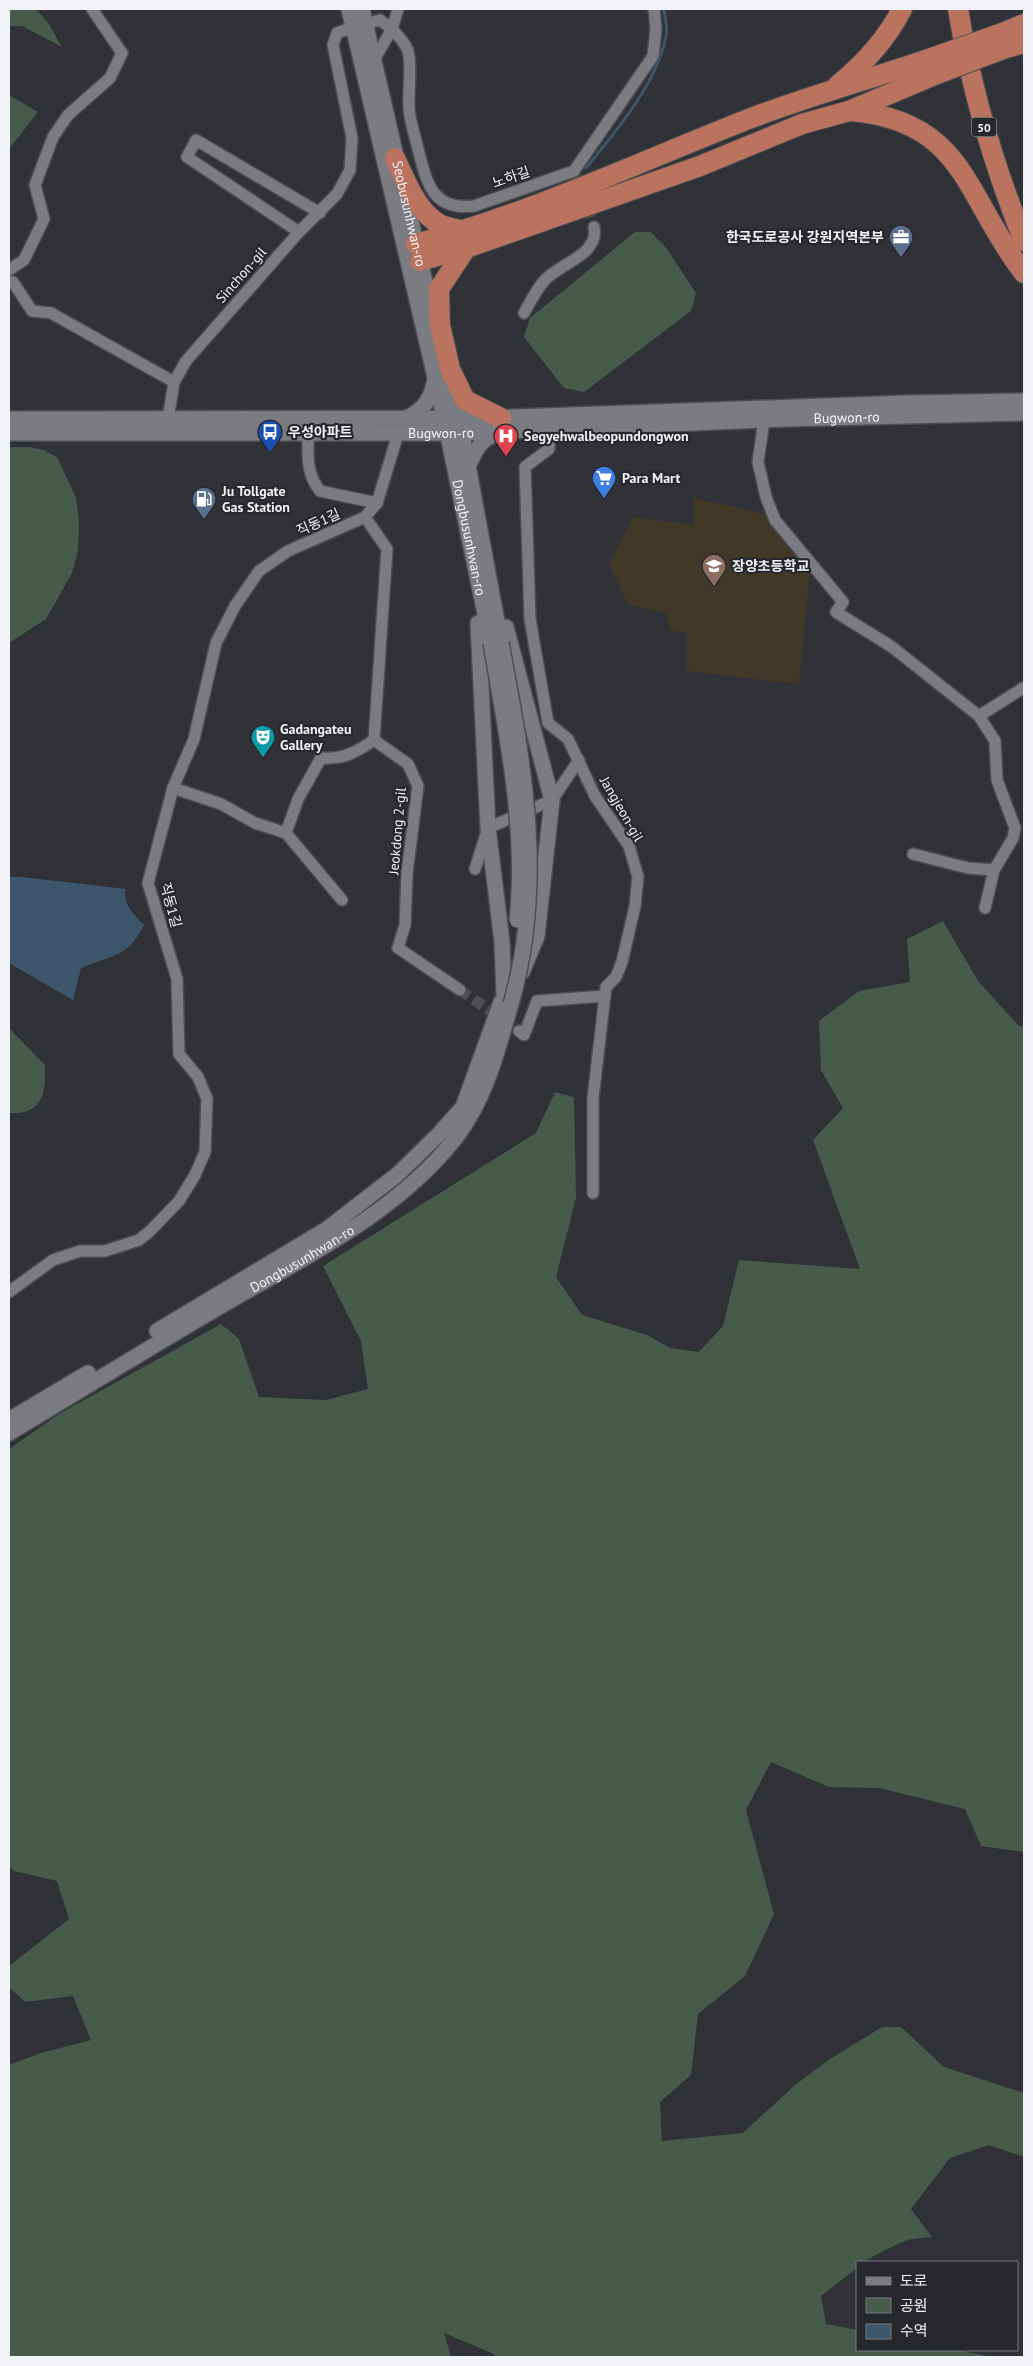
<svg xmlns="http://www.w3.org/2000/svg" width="1033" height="2366" font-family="'PT Sans','Noto Sans KR',sans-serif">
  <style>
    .education { fill: #423828 }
    .green { fill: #465b4a }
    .water { fill: #3e566c }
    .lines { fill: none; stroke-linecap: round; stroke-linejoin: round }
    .stream { stroke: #3e566c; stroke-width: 3 }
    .street-tunnel { stroke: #4d4f54; stroke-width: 11; stroke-dasharray: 11 5.5; stroke-linecap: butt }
    .street-casing { stroke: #4c4d52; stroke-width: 14 }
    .secondary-casing { stroke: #4c4d52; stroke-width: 18 }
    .highway-casing { stroke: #4c4d52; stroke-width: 22 }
    .street { stroke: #7a7c82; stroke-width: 11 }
    .secondary { stroke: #7a7c82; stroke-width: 15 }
    .highway { stroke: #ba735e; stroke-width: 20 }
    .secondary-bridge-casing { stroke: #4c4d52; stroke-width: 18; stroke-linecap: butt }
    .highway-bridge-casing { stroke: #4c4d52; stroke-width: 22; stroke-linecap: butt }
    .secondary-bridge { stroke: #7a7c82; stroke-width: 15 }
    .highway-bridge { stroke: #ba735e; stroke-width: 20 }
    .labels { text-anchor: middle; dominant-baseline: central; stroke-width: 4.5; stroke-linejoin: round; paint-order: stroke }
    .shield { fill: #26282d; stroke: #b5b6ba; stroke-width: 1 }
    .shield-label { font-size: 12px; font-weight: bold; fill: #f2f3f7 }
    .street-label { font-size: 14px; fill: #f2f3f7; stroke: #26282d }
    .poi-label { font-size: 14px; font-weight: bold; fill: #f2f3f7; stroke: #26282d; text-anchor: start }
  </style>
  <rect width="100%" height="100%" fill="#303237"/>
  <!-- education -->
  <polygon class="education" points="694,498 764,514 810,570 799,684 687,671 687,633 670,630 666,613 628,605 609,564 633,517 694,525"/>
  <!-- green -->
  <g class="green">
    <polygon points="9,9 36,9 47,21 62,47 22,26 9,26"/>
    <polygon points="9,95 38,112 9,149"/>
    <polygon points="635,232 651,232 667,249 696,293 691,311 584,392 564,388 524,337 530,318"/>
    <polygon points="9,447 29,447 44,450 57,457 76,498 79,521 78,551 72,573 46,619 9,643"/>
    <path d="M943,921L978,981L1018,1025L1024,1028V1852L981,1846L965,1809L879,1788L829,1787L771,1762L746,1810L774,1914L745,1976L698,2014L691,2075L660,2102L662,2141L743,2133L795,2085L830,2059L882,2027H901L944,2067L1024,2093V2157L989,2145L950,2158L911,2209L932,2237C924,2238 915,2238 908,2240C893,2244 868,2262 857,2262V2268L821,2296L826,2324L857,2330V2350H956L992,2357H496L494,2354L444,2333L451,2357H9V2065L41,2053L91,2040L73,1996L25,2002L9,1987V1966L69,1919L57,1881L14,1871L9,1866V1449L59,1414L221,1324L239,1339L259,1397L326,1400L368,1389L361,1341L323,1266L536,1133L555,1092L574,1097L576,1198L556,1277L582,1315L647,1335L670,1348L699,1352L723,1326L739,1260L860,1269L813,1140L843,1108L821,1070L819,1021L859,991L910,982L907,939Z"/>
    <path d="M9,1028L45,1065C46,1094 42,1115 9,1113Z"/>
  </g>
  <!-- water -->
  <path class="water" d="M9,877H22L126,889C122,903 134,915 144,925C128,958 111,955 81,968L73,1000L9,963Z"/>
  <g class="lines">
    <!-- stream -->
    <path class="stream" d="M586,168C616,131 657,84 666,36C668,28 665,17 664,9"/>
    <!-- street-tunnel -->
    <g class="street-tunnel">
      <polyline points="576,176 594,227"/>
      <polyline points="460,990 519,1031"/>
    </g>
    <defs>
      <g id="street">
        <path d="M366,24L380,20C392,29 402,37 408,51C412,62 408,94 409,108C410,122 415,136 418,149C427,183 432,211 474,206L574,171L653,56L656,29L654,9"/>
        <polyline points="374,60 392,29 398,9"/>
        <polyline points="299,232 187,157 196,140 320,213"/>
        <polyline points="9,270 24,260 44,219 35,185 53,137 68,115 110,78 122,53 92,9"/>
        <polyline points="9,281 13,282 32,311 51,313 174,382"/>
        <path d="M524,313C530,303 536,290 544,281C558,264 600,255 594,227"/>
        <polyline points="168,419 174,382 186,361 299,232 337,194 350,170 352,138 333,45 337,33 353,27"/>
        <polyline points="764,420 758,462 766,497 775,520 843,602 836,612 892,647 979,716 995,741 997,780 1015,828 1013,838 994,870 985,908"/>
        <polyline points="549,430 549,449 525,467 530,619 548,723 568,739 595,796 629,846 638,877 635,906 622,962 616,977 606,987 593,1098 593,1193"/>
        <path d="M308,434C308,456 306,473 320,491L377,503"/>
        <polyline points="365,517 387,549 374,740 408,764 418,786 407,873 405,925 398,948 460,990"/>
        <polyline points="979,716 1023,688"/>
        <polyline points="173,788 221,804 255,823 286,833 342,900"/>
        <path d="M286,833L298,799L321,758C342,760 357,752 374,740"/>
        <polyline points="913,854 968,868 994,870"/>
        <polyline points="475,869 488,828 552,800 579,760"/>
        <polyline points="519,1031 524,1035 537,1001 605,996"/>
        <polyline points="9,1292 53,1260 80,1251 105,1251 139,1240 150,1231 179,1201 195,1175 205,1152 207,1099 198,1077 179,1054 177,979 148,883 173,788 194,739 216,643 235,606 259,571 288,551 365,517 377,503 398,434"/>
      </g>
      <g id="secondary">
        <path id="s1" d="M349,9L442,407L491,643"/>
        <path id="s2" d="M362,9L434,321"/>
        <polyline points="448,380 462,433 501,643"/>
        <path d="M407,418C425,409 431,399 435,379"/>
        <polyline points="9,419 490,418 905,403 1024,401"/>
        <path id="s3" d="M9,433H462L785,419L1024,413"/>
        <path d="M468,466C477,449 479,440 498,433"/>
        <polyline points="478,623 488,828 502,942 504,994"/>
        <polyline points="506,627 552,800 537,936 522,972"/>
        <polyline points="157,1331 327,1229 398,1174 439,1134 463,1107 501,1002"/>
        <polyline points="9,1420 88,1373"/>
        <path id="s4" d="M9,1433C79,1391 149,1348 219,1307C301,1259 398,1213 457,1136C486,1098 498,1049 511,1004"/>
      </g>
      <g id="highway">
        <path d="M958,9C971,89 994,166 1024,241"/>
        <polyline points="1005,32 1024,24"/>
        <polyline points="1006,48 1024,43"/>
        <path d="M838,85C865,63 886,40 902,9"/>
        <path d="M851,111C966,121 965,198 1024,273"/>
        <path d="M395,158C406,181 417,213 441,225C448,228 457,229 464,231"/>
        <path d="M416,244C529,214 637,163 746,120C805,97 867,80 926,60"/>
        <polyline points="466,248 439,289 440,325 450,369 465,400 501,418"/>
        <polyline points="420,261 466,248 700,166 802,124 849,111 932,76"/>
      </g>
    </defs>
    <!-- street casing -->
    <use href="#street" class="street-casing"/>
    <!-- secondary casing -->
    <use href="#secondary" class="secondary-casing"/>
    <!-- highway casing -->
    <use href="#highway" class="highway-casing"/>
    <!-- street -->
    <use href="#street" class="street"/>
    <!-- secondary -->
    <use href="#secondary" class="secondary"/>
    <!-- highway -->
    <use href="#highway" class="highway"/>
    <defs>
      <g id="secondary-bridge">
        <path d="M491,643C506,733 527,828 517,920"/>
        <path d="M501,643C524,765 546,881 511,1004"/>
      </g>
      <g id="highway-bridge">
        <polyline points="926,60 1005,32"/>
        <polyline points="932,76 1006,48"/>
      </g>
    </defs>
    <!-- secondary-bridge casing -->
    <use href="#secondary-bridge" class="secondary-bridge-casing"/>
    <!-- highway-bridge casing -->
    <use href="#highway-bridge" class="highway-bridge-casing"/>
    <!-- secondary-bridge -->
    <use href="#secondary-bridge" class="secondary-bridge"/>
    <!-- highway-bridge -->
    <use href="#highway-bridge" class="highway-bridge"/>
  </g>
  <!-- icons -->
  <defs>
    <symbol id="office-pin" viewBox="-11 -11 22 30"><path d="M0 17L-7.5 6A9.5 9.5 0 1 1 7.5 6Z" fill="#5c6f8a" stroke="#26282d"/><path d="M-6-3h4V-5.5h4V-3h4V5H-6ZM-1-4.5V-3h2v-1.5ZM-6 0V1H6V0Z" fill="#fff"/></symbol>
    <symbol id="bus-pin" viewBox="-11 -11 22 30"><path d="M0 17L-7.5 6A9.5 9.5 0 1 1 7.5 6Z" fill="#1a4fb4" stroke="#26282d"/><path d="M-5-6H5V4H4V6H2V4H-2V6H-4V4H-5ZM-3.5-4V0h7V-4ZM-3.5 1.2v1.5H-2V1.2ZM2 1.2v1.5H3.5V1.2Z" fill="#fff"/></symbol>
    <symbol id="hospital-pin" viewBox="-11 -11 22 30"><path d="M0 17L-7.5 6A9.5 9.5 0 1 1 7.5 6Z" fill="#e0444e" stroke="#26282d"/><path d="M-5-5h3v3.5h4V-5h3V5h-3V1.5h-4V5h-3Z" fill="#fff"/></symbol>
    <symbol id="supermarket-pin" viewBox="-11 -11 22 30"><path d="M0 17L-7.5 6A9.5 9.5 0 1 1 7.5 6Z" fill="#3f7fe0" stroke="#26282d"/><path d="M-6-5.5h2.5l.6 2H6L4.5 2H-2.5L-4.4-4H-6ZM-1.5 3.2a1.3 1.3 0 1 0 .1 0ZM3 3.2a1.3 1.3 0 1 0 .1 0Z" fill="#fff"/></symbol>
    <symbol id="fuel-pin" viewBox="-11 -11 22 30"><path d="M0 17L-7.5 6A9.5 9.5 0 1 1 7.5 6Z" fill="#5c6f8a" stroke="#26282d"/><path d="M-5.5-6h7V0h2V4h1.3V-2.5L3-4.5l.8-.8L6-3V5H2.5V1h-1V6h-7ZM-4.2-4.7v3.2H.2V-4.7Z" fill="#fff"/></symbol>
    <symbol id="school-pin" viewBox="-11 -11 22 30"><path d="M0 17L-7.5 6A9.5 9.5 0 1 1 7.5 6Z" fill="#8d6e63" stroke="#26282d"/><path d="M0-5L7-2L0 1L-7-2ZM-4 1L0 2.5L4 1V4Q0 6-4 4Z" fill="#fff"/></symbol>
    <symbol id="theatre-pin" viewBox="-11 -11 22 30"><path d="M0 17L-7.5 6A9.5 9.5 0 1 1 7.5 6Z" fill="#0f9aa8" stroke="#26282d"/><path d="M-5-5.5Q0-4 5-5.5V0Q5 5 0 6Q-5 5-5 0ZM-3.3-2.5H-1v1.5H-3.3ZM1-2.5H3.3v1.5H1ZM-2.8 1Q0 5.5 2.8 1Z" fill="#fff"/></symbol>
  </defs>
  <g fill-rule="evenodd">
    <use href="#office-pin" x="887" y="223" width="28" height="38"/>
    <use href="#bus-pin" x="256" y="418" width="28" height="38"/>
    <use href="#hospital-pin" x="492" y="422" width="28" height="38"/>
    <use href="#supermarket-pin" x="590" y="464" width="28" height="38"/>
    <use href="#fuel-pin" x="190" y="485" width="28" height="38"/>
    <use href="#school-pin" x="700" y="552" width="28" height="38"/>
    <use href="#theatre-pin" x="249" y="723" width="28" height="38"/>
  </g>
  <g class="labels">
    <!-- shield labels -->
    <rect class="shield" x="971.5" y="117.5" width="25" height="19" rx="4"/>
    <g class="shield-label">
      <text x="984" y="127">50</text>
    </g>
    <!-- street labels -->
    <g class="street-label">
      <text transform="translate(511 177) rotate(-19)">노하길</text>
      <text stroke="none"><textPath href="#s2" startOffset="210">Seobusunhwan-ro</textPath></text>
      <text transform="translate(241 275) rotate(-49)">Sinchon-gil</text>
      <text stroke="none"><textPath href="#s3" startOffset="838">Bugwon-ro</textPath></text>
      <text stroke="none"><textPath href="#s3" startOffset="432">Bugwon-ro</textPath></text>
      <text transform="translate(318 522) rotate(-24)">직동1길</text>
      <text stroke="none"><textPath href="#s1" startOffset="542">Dongbusunhwan-ro</textPath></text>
      <text transform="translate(622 809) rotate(60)">Jangjeon-gil</text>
      <text transform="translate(397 831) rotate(-85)">Jeokdong 2-gil</text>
      <text transform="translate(171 905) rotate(75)">직동1길</text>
      <text stroke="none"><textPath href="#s4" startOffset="341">Dongbusunhwan-ro</textPath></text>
    </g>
    <!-- poi labels -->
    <g class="poi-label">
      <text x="884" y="237" text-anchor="end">한국도로공사 강원지역본부</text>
      <text x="288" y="432">우성아파트</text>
      <text x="524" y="436">Segyehwalbeopundongwon</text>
      <text x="622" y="478">Para Mart</text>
      <text x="222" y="491">Ju Tollgate<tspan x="222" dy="16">Gas Station</tspan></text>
      <text x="732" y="566">장양초등학교</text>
      <text x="280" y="729">Gadangateu<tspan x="280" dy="16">Gallery</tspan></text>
    </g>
  </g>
  <!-- border -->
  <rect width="1033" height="2366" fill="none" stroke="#f2f3f7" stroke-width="20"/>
  <!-- legend -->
  <rect x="856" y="2261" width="162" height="90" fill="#26282d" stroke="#78797e"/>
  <rect x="866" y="2277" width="25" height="8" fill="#7a7c82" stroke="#78797e"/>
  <text x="900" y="2286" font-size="15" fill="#f2f3f7">도로</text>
  <rect x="866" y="2298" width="25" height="15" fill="#465b4a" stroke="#78797e"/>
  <text x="900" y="2311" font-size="15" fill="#f2f3f7">공원</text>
  <rect x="866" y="2324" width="25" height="15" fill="#3e566c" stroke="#78797e"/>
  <text x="900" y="2336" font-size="15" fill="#f2f3f7">수역</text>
</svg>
